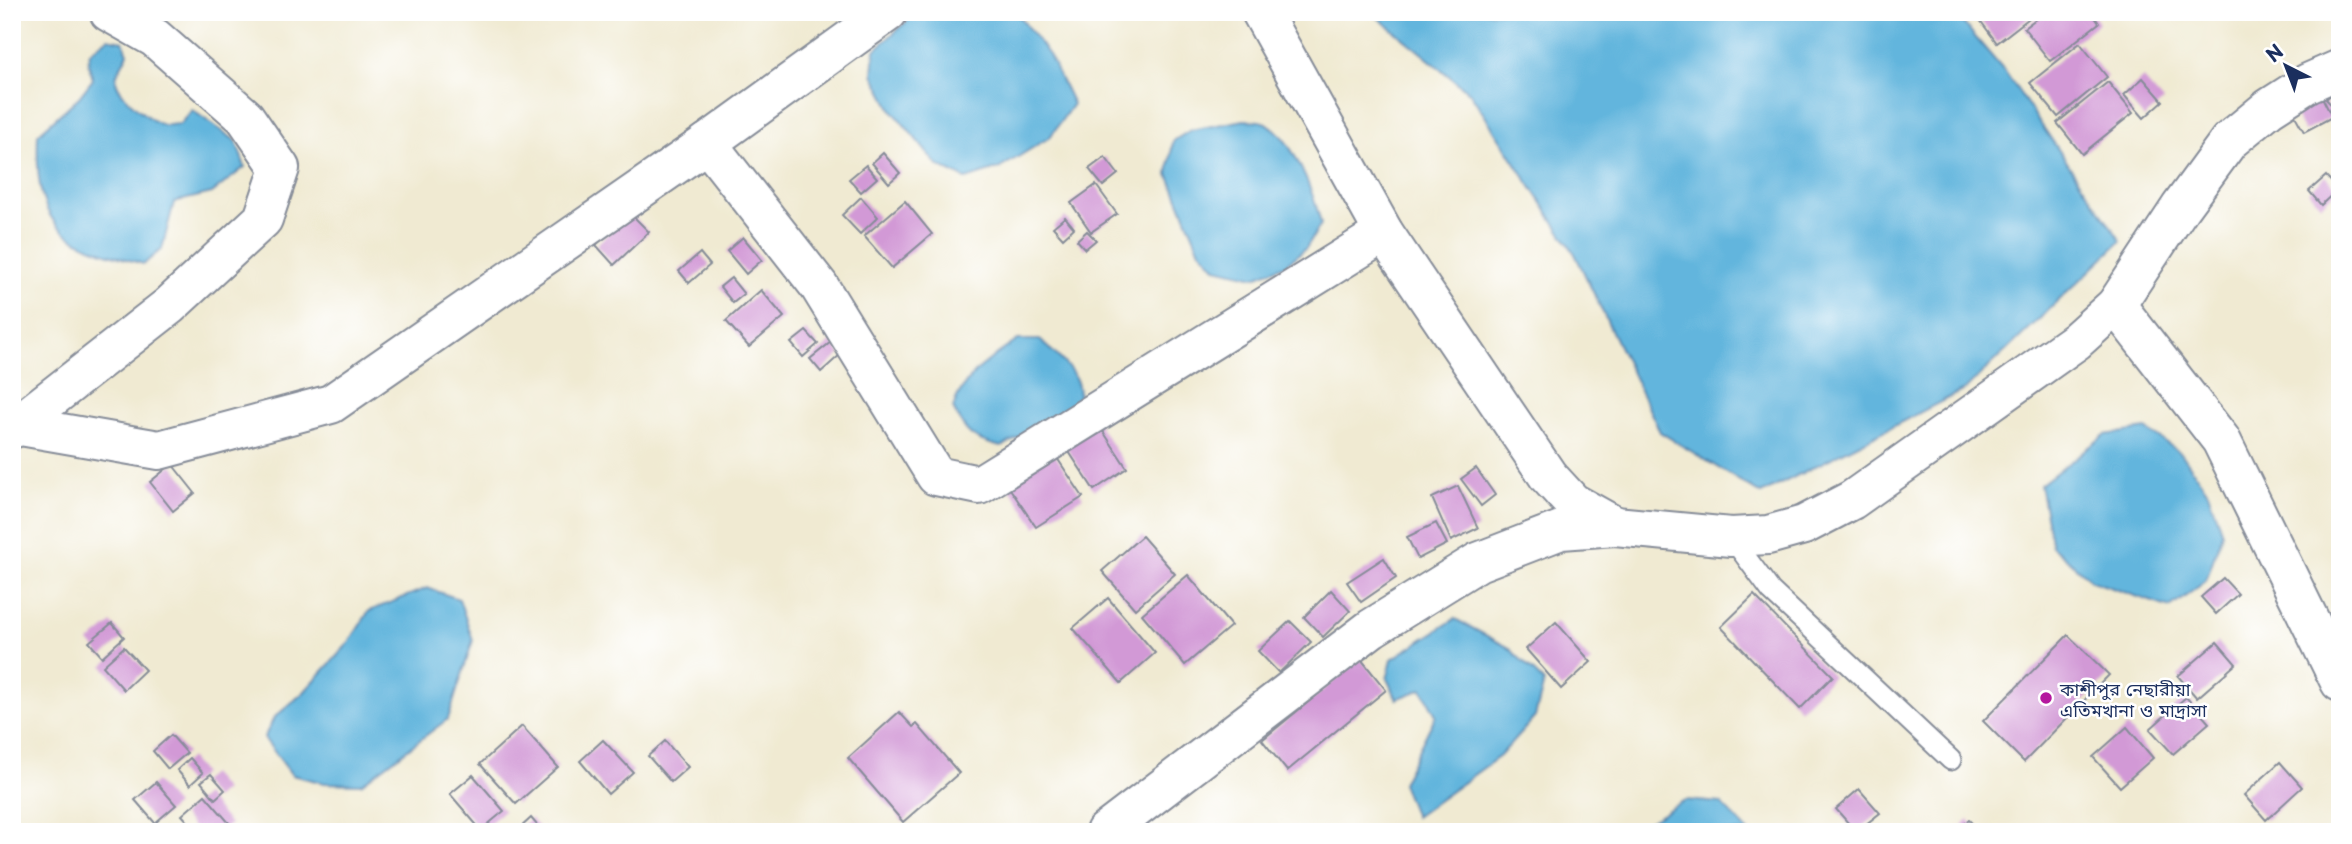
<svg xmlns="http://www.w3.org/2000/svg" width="2352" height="844" font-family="'Playpen Sans','Noto Sans Bengali',sans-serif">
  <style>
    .water { fill: #62b5dd; stroke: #3e729e; stroke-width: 2 }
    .building { fill: #d299d6 }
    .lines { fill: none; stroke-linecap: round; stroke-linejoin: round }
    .lane-casing { stroke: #868c98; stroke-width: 23 }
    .street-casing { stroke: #868c98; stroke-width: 42 }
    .secondary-casing { stroke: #868c98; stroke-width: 42 }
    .lane { stroke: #fff; stroke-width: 19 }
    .street { stroke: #fff; stroke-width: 38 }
    .secondary { stroke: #fff; stroke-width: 38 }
    .poi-dot { fill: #b5179e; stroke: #fff; stroke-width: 2.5 }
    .labels { text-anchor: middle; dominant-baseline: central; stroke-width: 5; stroke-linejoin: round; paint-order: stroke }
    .poi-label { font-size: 18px; fill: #1b2f5e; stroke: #fff; text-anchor: start }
  </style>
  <rect width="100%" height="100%" fill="#fff"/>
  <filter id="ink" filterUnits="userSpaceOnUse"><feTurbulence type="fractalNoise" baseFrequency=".0143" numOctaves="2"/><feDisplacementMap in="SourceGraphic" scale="14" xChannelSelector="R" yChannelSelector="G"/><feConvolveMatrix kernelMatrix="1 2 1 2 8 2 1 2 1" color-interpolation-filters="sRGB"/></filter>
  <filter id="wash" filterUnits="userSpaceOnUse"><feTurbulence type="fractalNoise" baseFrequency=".00686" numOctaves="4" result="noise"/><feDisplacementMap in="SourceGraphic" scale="28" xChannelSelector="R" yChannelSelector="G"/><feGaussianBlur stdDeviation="1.57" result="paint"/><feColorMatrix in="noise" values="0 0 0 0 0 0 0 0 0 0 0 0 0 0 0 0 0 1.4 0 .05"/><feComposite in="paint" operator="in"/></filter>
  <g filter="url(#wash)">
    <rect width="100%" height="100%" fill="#f0ead2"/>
    <!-- water -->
    <g class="water">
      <polygon points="917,12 1016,12 1049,55 1073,104 1050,137 1000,168 966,179 937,165 892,110 873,74 875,50"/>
      <polygon points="1371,12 1954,12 2006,73 2121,241 1966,389 1761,494 1660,432 1575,254 1470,93"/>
      <path d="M108,38L123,41L128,53C125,61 117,71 116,78C115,93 150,121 163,125C168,126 175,124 180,124L192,110L236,141L245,167L212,193L174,202L162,249L144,264C59,241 34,228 38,134L79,97L93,79L88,63L90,52Z"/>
      <path d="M1244,120C1251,121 1261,120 1266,123C1293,137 1315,197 1321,224L1306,248L1285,265L1255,277L1216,268L1199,249L1168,174L1173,141L1191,130Z"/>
      <path d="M1018,340H1040C1060,359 1088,377 1076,408L1001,447C973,440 966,435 953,408C963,375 990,359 1018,340Z"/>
      <polygon points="2146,429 2181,453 2208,492 2222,533 2206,581 2170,608 2092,581 2052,546 2040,485 2105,435"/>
      <polygon points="427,588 459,599 473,640 448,719 361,784 324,783 292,775 264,738 274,718 304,692 348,644 369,611"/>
      <polygon points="1455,619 1508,647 1544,682 1535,717 1500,756 1415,817 1402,783 1436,715 1422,689 1397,699 1387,679 1392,659"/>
      <polygon points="1685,800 1721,803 1749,832 1637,832 1648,822"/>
    </g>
    <g id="blocks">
      <!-- building -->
      <g class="building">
        <polygon points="1974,12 2037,12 1997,43"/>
        <polygon points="2045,12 2091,12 2099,23 2050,61 2024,28"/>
        <polygon points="2080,43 2107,77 2058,117 2030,83"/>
        <polygon points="2143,78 2163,101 2144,118 2124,95"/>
        <polygon points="2108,82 2133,113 2082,154 2057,123"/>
        <polygon points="2340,87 2340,114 2326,99"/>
        <polygon points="2322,97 2332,117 2304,132 2293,112"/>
        <polygon points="883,153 900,173 889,183 872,163"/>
        <polygon points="1105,157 1118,174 1103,186 1089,169"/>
        <polygon points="866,165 877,178 861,192 849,179"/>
        <polygon points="2326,176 2338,189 2321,205 2309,191"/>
        <polygon points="1096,185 1117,214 1091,232 1071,203"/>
        <polygon points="861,197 878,217 860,234 842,215"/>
        <polygon points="905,201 932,234 892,268 864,236"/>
        <polygon points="630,213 649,232 614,265 596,245"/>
        <polygon points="1065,217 1074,228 1063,238 1053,227"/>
        <polygon points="1087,231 1096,240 1085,249 1077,240"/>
        <polygon points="743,237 762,260 746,274 727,251"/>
        <polygon points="700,253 710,265 689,283 679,271"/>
        <polygon points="731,278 744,294 733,303 720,287"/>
        <polygon points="761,290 784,317 749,347 726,321"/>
        <polygon points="806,331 818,344 803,357 791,343"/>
        <polygon points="831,342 841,354 821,372 810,359"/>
        <polygon points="1095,419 1127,468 1094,490 1062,441"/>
        <polygon points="1051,449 1083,497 1036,527 1004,480"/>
        <polygon points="172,464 195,493 173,511 150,482"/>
        <polygon points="1476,468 1495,495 1481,506 1461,479"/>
        <polygon points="1458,486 1478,528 1451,541 1432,498"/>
        <polygon points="1436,523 1447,544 1418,559 1407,537"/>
        <polygon points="1142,536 1175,574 1135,609 1102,571"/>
        <polygon points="1384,558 1396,578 1361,602 1347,582"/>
        <polygon points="1188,575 1231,626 1185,665 1142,614"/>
        <polygon points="2223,578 2238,594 2216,614 2201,597"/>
        <polygon points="1331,590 1350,611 1323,637 1304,617"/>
        <polygon points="1754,595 1833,676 1800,709 1721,627"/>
        <polygon points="1108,598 1155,653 1121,683 1073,628"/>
        <polygon points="1290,621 1311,642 1279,673 1258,651"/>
        <polygon points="1556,622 1591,662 1561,689 1526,649"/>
        <polygon points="112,623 124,637 102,657 89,642"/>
        <polygon points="2068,635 2109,675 2024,762 1983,721"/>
        <polygon points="2217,642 2236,664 2197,698 2178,676"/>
        <polygon points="124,647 145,670 124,690 103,666"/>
        <polygon points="1361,659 1386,690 1287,771 1262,740"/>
        <polygon points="2186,697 2209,723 2173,754 2150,729"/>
        <polygon points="899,712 913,727 917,724 959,773 903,822 848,758"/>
        <polygon points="522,726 558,767 516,804 480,764"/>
        <polygon points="2127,727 2153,758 2120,787 2093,757"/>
        <polygon points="171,735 187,753 168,769 153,751"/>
        <polygon points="603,740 633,772 608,794 580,761"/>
        <polygon points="665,741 688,767 671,782 648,756"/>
        <polygon points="190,758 203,773 190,785 177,770"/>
        <polygon points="2280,762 2302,787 2266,820 2244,795"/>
        <polygon points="211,774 225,790 215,799 201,782"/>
        <polygon points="473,775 504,811 481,830 450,794"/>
        <polygon points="156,782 176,805 155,823 135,800"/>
        <polygon points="1859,789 1880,813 1856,832 1836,809"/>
        <polygon points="205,795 230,824 221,832 197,832 182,815"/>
        <polygon points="531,818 543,832 521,832 519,829"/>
        <polygon points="1969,820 1980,832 1955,832"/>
      </g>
    </g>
  </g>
  <g filter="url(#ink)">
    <use href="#blocks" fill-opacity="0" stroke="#868c98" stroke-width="2"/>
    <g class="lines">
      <defs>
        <polyline id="lane" points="1731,537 1771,591 1951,760"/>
        <g id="street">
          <polyline points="1261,12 1384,233 1548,476 1572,502 1615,526"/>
          <polyline points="707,143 819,286 936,476 979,485 1384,233"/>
          <polyline points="2116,305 2221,440 2340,682"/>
          <polyline points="15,425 159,450 331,404 707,143 888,12"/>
          <polyline points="12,429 169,306 263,219 280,168 245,117 155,38 109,12"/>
        </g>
        <polyline id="secondary" points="1105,832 1372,628 1478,562 1561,530 1615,526 1731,537 1768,535 1804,525 1852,500 2076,341 2116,305 2180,208 2229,141 2269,108 2308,83 2340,69"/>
      </defs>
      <!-- lane casing -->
      <use href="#lane" class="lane-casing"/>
      <!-- street casing -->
      <use href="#street" class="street-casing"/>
      <!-- secondary casing -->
      <use href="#secondary" class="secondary-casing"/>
      <!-- lane -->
      <use href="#lane" class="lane"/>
      <!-- street -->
      <use href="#street" class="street"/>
      <!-- secondary -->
      <use href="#secondary" class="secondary"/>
    </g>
  </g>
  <!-- markers -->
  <circle class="poi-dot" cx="2046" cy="698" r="7"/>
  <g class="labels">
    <!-- poi labels -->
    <g class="poi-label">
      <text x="2060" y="688">কাশীপুর নেছারীয়া<tspan x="2060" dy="21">এতিমখানা ও মাদ্রাসা</tspan></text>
    </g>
  </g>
  <!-- margin -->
  <rect width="2352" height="844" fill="none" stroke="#fff" stroke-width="42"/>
  <!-- north arrow -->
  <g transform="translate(2286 66) rotate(318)" stroke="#ffffff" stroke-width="5" paint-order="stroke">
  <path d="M0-5L12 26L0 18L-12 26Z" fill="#1b2f5e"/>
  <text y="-10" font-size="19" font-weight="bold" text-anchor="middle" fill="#1b2f5e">N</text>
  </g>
</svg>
